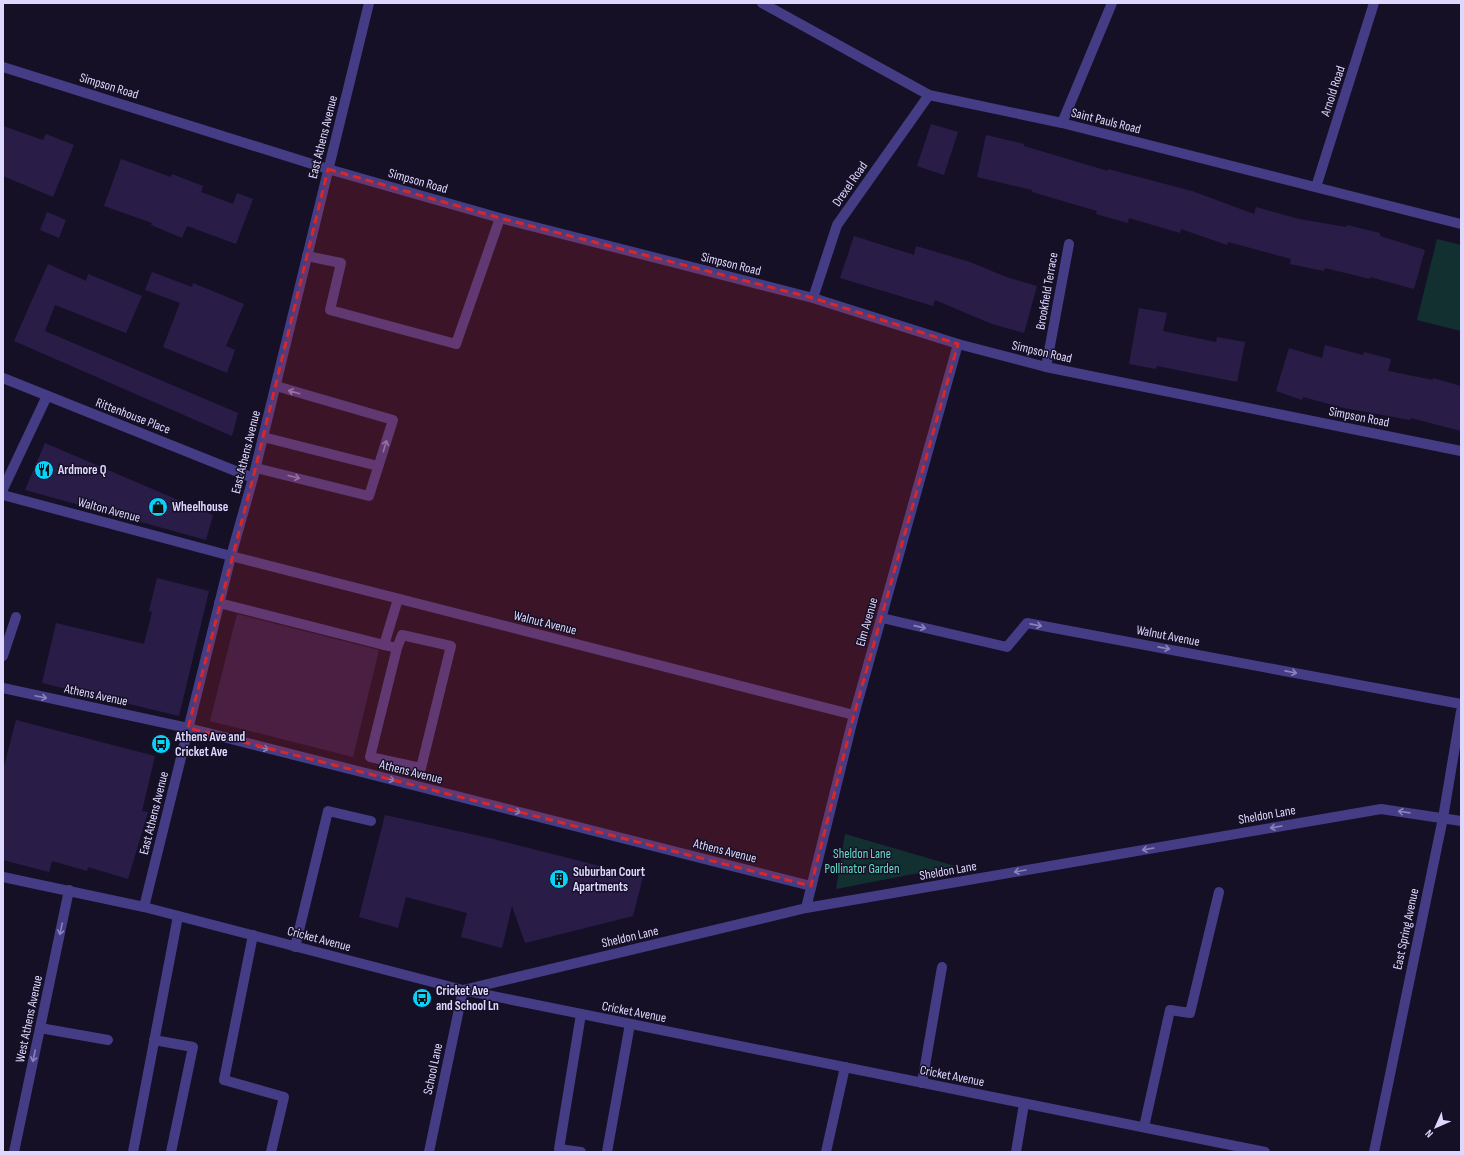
<svg xmlns="http://www.w3.org/2000/svg" width="1464" height="1155" font-family="'Sofia Sans Condensed',sans-serif">
  <style>
    .green { fill: #133031 }
    .building { fill: #291d48 }
    .lines { fill: none; stroke-linecap: round; stroke-linejoin: round }
    .service { stroke: #443d85; stroke-width: 10 }
    .minor { stroke: #443d85; stroke-width: 10 }
    .tertiary { stroke: #443d85; stroke-width: 10 }
    .oneway { stroke: #8a83bb }
    .marked { fill: #d62828; fill-opacity: 0.2; stroke: #d62828; stroke-width: 3; stroke-dasharray: 8 5; stroke-linejoin: round }
    .labels { text-anchor: middle; dominant-baseline: central; stroke-width: 3; stroke-linejoin: round; paint-order: stroke }
    .street-label { font-size: 13px; fill: #dfd8fe; stroke: #161027 }
    .poi-label { font-size: 13px; font-weight: bold; fill: #dfd8fe; stroke: #161027; text-anchor: start }
    .park-label { font-size: 13px; fill: #64dec8; stroke: #161027 }
  </style>
  <rect width="100%" height="100%" fill="#161027"/>
  <!-- green -->
  <g class="green">
    <polygon points="1437,239 1461,245 1461,331 1417,320"/>
    <polygon points="845,834 955,866 836,889"/>
  </g>
  <!-- building -->
  <g class="building">
    <polygon points="931,124 958,132 944,175 917,166"/>
    <polygon points="3,126 43,140 46,134 74,145 53,197 3,176"/>
    <polygon points="986,135 1024,144 1024,146 1108,171 1108,169 1192,191 1254,214 1256,207 1299,219 1346,227 1347,225 1380,233 1380,236 1425,250 1414,289 1370,277 1370,279 1325,268 1324,271 1290,264 1291,259 1228,242 1227,245 1181,229 1180,233 1129,218 1128,223 1096,214 1097,211 1032,192 1032,190 977,177"/>
    <polygon points="121,159 171,177 172,174 203,186 201,192 233,204 237,193 253,199 236,244 187,226 182,238 151,225 152,223 104,206"/>
    <polygon points="47,212 66,220 59,238 40,230"/>
    <polygon points="854,236 914,255 916,246 970,262 1006,277 1037,286 1024,333 992,324 935,300 933,306 840,278"/>
    <polygon points="48,264 86,281 88,274 142,296 126,333 55,305 45,331 238,413 232,436 14,341"/>
    <polygon points="152,272 192,287 193,283 244,304 226,346 235,350 227,373 163,347 180,303 145,290"/>
    <polygon points="1139,308 1167,313 1163,331 1216,342 1217,337 1245,342 1237,382 1157,366 1156,369 1129,364"/>
    <polygon points="1325,345 1363,355 1364,352 1391,359 1388,371 1433,380 1433,378 1461,386 1461,431 1411,418 1410,420 1344,408 1303,397 1302,400 1276,391 1289,348 1322,358"/>
    <polygon points="45,443 213,515 206,540 25,490"/>
    <polygon points="157,578 209,591 179,716 42,683 56,623 144,644 152,612 149,611"/>
    <polygon points="237,614 379,650 353,757 210,721"/>
    <polygon points="16,720 155,756 142,811 148,812 128,879 88,867 87,871 52,861 49,872 3,860 3,770"/>
    <polygon points="385,815 489,838 643,877 633,916 525,943 512,906 502,948 461,937 467,913 406,897 398,928 359,917"/>
  </g>
  <g class="lines">
    <!-- service -->
    <g class="service">
      <polyline points="307,256 341,263 330,310 456,344 500,218"/>
      <polyline points="263,437 378,466"/>
      <polyline points="256,468 369,496 393,420 276,386"/>
      <polyline points="219,603 384,645 398,599"/>
      <polyline points="384,645 397,648 370,757 421,768 451,646 402,635 397,648"/>
      <polyline points="3,656 16,617"/>
      <polyline points="253,935 224,1080 284,1097 271,1152"/>
      <polyline points="295,947 328,811 371,821"/>
      <polyline points="40,1028 108,1040"/>
      <polyline points="154,1040 193,1047 171,1152"/>
      <polyline points="922,1083 942,967"/>
      <polyline points="1144,1127 1170,1010 1190,1013 1219,892"/>
      <polyline points="133,1152 178,916"/>
      <polyline points="581,1152 559,1149 581,1014"/>
      <polyline points="607,1152 630,1024"/>
      <polyline points="826,1152 845,1067"/>
      <polyline points="1016,1152 1024,1104"/>
    </g>
    <!-- minor -->
    <g class="minor">
      <polyline points="762,3 929,95 1062,123 1461,224"/>
      <polyline points="3,67 328,169 500,218 813,298 958,344 1046,367 1461,451"/>
      <polyline points="1062,123 1112,3"/>
      <polyline points="1316,187 1374,3"/>
      <polyline points="813,298 837,225 929,95"/>
      <polyline points="1046,367 1069,244"/>
      <polyline points="3,489 47,396"/>
      <polyline points="3,495 231,556 854,715"/>
      <polyline points="882,618 1007,647 1027,623 1461,704"/>
      <polyline points="3,688 188,728 811,886"/>
      <polyline points="3,877 144,907 463,990 1265,1152"/>
      <polyline points="144,907 231,556 253,478 369,3"/>
      <polyline points="806,908 854,715 958,344"/>
      <polyline points="14,1152 69,890"/>
      <polyline points="429,1152 463,990 806,908 1381,809 1461,821"/>
      <polyline points="1374,1152 1443,818 1461,711"/>
    </g>
    <!-- tertiary -->
    <polyline class="tertiary" points="3,378 253,478"/>
  </g>
  <!-- one-way arrows -->
  <defs><path id="oneway-shaft" d="M-6 0H5M1.5-3L5.5 0L1.5 3" fill="none" stroke-width="1.6" stroke-linecap="round" stroke-linejoin="round"/></defs>
  <g class="oneway">
    <use href="#oneway-shaft" transform="translate(294 392) rotate(-164)"/>
    <use href="#oneway-shaft" transform="translate(385 446) rotate(-73)"/>
    <use href="#oneway-shaft" transform="translate(294 477) rotate(14)"/>
    <use href="#oneway-shaft" transform="translate(1036 625) rotate(11)"/>
    <use href="#oneway-shaft" transform="translate(920 627) rotate(13)"/>
    <use href="#oneway-shaft" transform="translate(1164 648) rotate(11)"/>
    <use href="#oneway-shaft" transform="translate(1291 672) rotate(11)"/>
    <use href="#oneway-shaft" transform="translate(41 697) rotate(12)"/>
    <use href="#oneway-shaft" transform="translate(263 748) rotate(14)"/>
    <use href="#oneway-shaft" transform="translate(389 779) rotate(14)"/>
    <use href="#oneway-shaft" transform="translate(515 811) rotate(14)"/>
    <use href="#oneway-shaft" transform="translate(1404 812) rotate(-172)"/>
    <use href="#oneway-shaft" transform="translate(1276 827) rotate(170)"/>
    <use href="#oneway-shaft" transform="translate(1148 849) rotate(170)"/>
    <use href="#oneway-shaft" transform="translate(1020 871) rotate(170)"/>
    <use href="#oneway-shaft" transform="translate(61 929) rotate(102)"/>
    <use href="#oneway-shaft" transform="translate(34 1056) rotate(102)"/>
  </g>
  <!-- marked area -->
  <path class="marked" d="M328,169L500,218L813,298L958,344L854,715L811,886L188,728L253,478Z"/>
  <!-- icons -->
  <defs>
    <symbol id="restaurant-disc" viewBox="-11 -11 22 22"><circle r="9.5" fill="#09d1f9" stroke="#161027"/><path d="M-5-6h1v4h1v-4h1v4h1v-4h1v5L-1.5 .5V6h-2V.5L-5-1ZM5-6V6H3V1.5H1.5Q1.5-4 5-6Z" fill="#111"/></symbol>
    <symbol id="shop-disc" viewBox="-11 -11 22 22"><circle r="9.5" fill="#09d1f9" stroke="#161027"/><path d="M-5-2.5h2.3a2.7 3.5 0 0 1 5.4 0H5L5.5 6h-11ZM-1.5-2.5h3a1.5 2.3 0 0 0-3 0Z" fill="#111"/></symbol>
    <symbol id="bus-disc" viewBox="-11 -11 22 22"><circle r="9.5" fill="#09d1f9" stroke="#161027"/><path d="M-5-6H5V4H4V6H2V4H-2V6H-4V4H-5ZM-3.5-4V0h7V-4ZM-3.5 1.2v1.5H-2V1.2ZM2 1.2v1.5H3.5V1.2Z" fill="#111"/></symbol>
    <symbol id="building-disc" viewBox="-11 -11 22 22"><circle r="9.5" fill="#09d1f9" stroke="#161027"/><path d="M-4-6H4V6H1V3H-1V6H-4ZM-2.5-4.3h1.7v1.8h-1.7ZM.8-4.3h1.7v1.8H.8ZM-2.5-1h1.7V.8h-1.7ZM.8-1h1.7V.8H.8Z" fill="#111"/></symbol>
  </defs>
  <g fill-rule="evenodd">
    <use href="#restaurant-disc" x="33" y="459" width="22" height="22"/>
    <use href="#shop-disc" x="147" y="496" width="22" height="22"/>
    <use href="#bus-disc" x="150" y="733" width="22" height="22"/>
    <use href="#building-disc" x="548" y="868" width="22" height="22"/>
    <use href="#bus-disc" x="411" y="987" width="22" height="22"/>
  </g>
  <g class="labels">
    <!-- street labels -->
    <g class="street-label">
      <text transform="translate(109 86) rotate(17)">Simpson Road</text>
      <text transform="translate(1333 91) rotate(-72)">Arnold Road</text>
      <text transform="translate(1106 121) rotate(14)">Saint Pauls Road</text>
      <text transform="translate(323 137) rotate(-76)">East Athens Avenue</text>
      <text transform="translate(418 181) rotate(16)">Simpson Road</text>
      <text transform="translate(850 184) rotate(-55)">Drexel Road</text>
      <text transform="translate(731 264) rotate(14)">Simpson Road</text>
      <text transform="translate(1047 291) rotate(-80)">Brookfield Terrace</text>
      <text transform="translate(1042 352) rotate(13)">Simpson Road</text>
      <text transform="translate(133 416) rotate(21)">Rittenhouse Place</text>
      <text transform="translate(1359 417) rotate(11)">Simpson Road</text>
      <text transform="translate(246 452) rotate(-76)">East Athens Avenue</text>
      <text transform="translate(109 510) rotate(15)">Walton Avenue</text>
      <text transform="translate(867 622) rotate(-74)">Elm Avenue</text>
      <text transform="translate(545 623) rotate(14)">Walnut Avenue</text>
      <text transform="translate(1168 636) rotate(11)">Walnut Avenue</text>
      <text transform="translate(96 695) rotate(12)">Athens Avenue</text>
      <text transform="translate(411 772) rotate(14)">Athens Avenue</text>
      <text transform="translate(154 813) rotate(-76)">East Athens Avenue</text>
      <text transform="translate(1267 815) rotate(-10)">Sheldon Lane</text>
      <text transform="translate(725 851) rotate(14)">Athens Avenue</text>
      <text transform="translate(948 871) rotate(-10)">Sheldon Lane</text>
      <text transform="translate(1406 929) rotate(-78)">East Spring Avenue</text>
      <text transform="translate(630 937) rotate(-13)">Sheldon Lane</text>
      <text transform="translate(319 939) rotate(15)">Cricket Avenue</text>
      <text transform="translate(634 1012) rotate(11)">Cricket Avenue</text>
      <text transform="translate(29 1019) rotate(-78)">West Athens Avenue</text>
      <text transform="translate(433 1069) rotate(-78)">School Lane</text>
      <text transform="translate(952 1076) rotate(11)">Cricket Avenue</text>
    </g>
    <!-- poi labels -->
    <g class="poi-label">
      <text x="58" y="470">Ardmore Q</text>
      <text x="172" y="507">Wheelhouse</text>
      <text x="175" y="737">Athens Ave and<tspan x="175" dy="15">Cricket Ave</tspan></text>
      <text x="573" y="872">Suburban Court<tspan x="573" dy="15">Apartments</tspan></text>
      <text x="436" y="991">Cricket Ave<tspan x="436" dy="15">and School Ln</tspan></text>
    </g>
    <!-- park labels -->
    <g class="park-label">
      <text x="862" y="854">Sheldon Lane<tspan x="862" dy="15">Pollinator Garden</tspan></text>
    </g>
  </g>
  <!-- border -->
  <rect width="1464" height="1155" fill="none" stroke="#dfd8fe" stroke-width="8"/>
  <!-- north arrow -->
  <g transform="translate(1436 1127) rotate(225)" stroke="#161027" stroke-width="3" paint-order="stroke">
  <path d="M0-3L7 15L0 10L-7 15Z" fill="#dfd8fe"/>
  <text y="-6" font-size="11" font-weight="bold" text-anchor="middle" fill="#dfd8fe">N</text>
  </g>
</svg>
